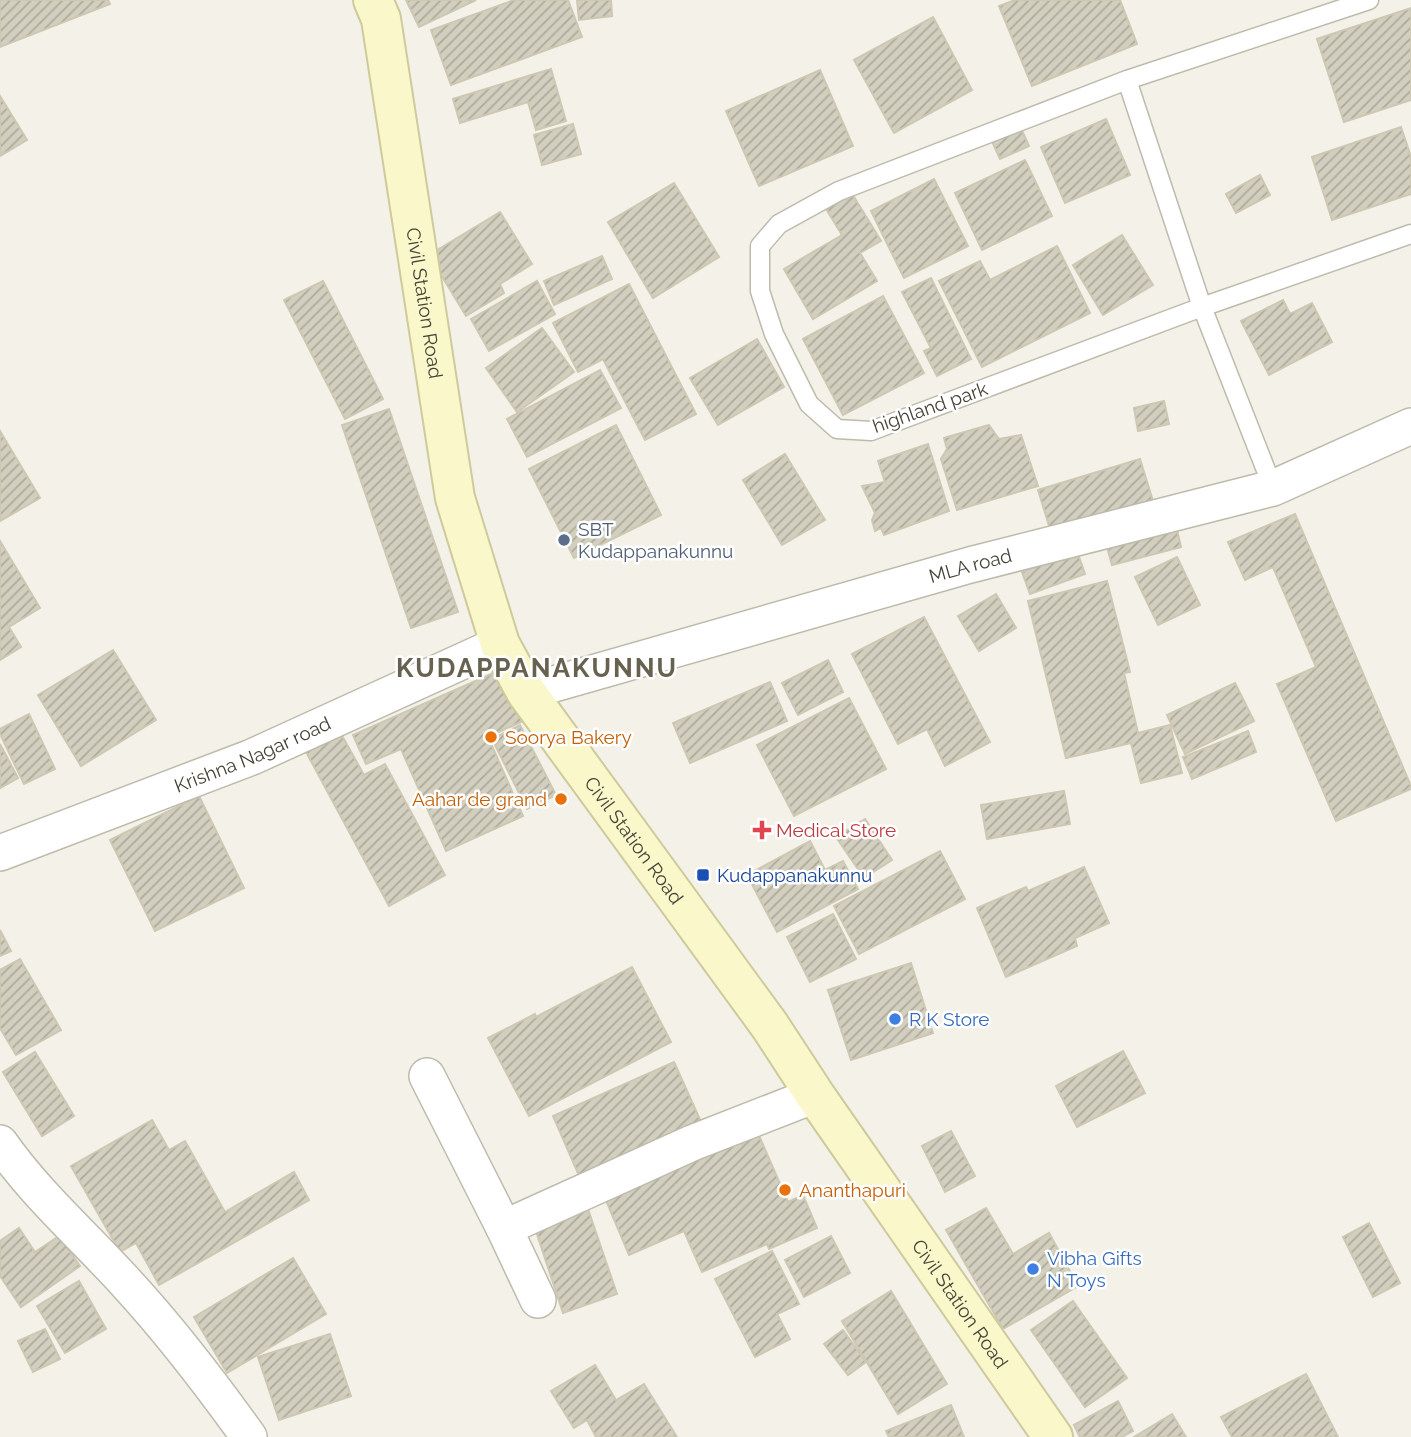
<svg xmlns="http://www.w3.org/2000/svg" width="1411" height="1437" font-family="Raleway,sans-serif">
  <style>
    .building { fill: url(#building-hatch); stroke: #cdc8b3; stroke-width: 2 }
    .lines { fill: none; stroke-linecap: round; stroke-linejoin: round }
    .service-casing { stroke: #bdbbac; stroke-width: 21 }
    .minor-casing { stroke: #bdbbac; stroke-width: 38 }
    .secondary-casing { stroke: #ceca9c; stroke-width: 42 }
    .service { stroke: #fff; stroke-width: 18 }
    .minor { stroke: #fff; stroke-width: 35 }
    .secondary { stroke: #faf7cb; stroke-width: 38 }
    .service-dot { fill: #5c6f8a; stroke: #fff; stroke-width: 2.5 }
    .food-dot { fill: #e8710a; stroke: #fff; stroke-width: 2.5 }
    .health-dot { fill: #e0444e; stroke: #fff; stroke-width: 2.5 }
    .transit-dot { fill: #1a4fb4; stroke: #fff; stroke-width: 2.5 }
    .shop-dot { fill: #3f7fe0; stroke: #fff; stroke-width: 2.5 }
    .labels { text-anchor: middle; dominant-baseline: central; stroke-width: 5; stroke-linejoin: round; paint-order: stroke }
    .street-label { font-size: 19px; fill: #454338; stroke: #fff }
    .service-label { font-size: 19px; fill: #4e5e75; stroke: #fff; text-anchor: start }
    .food-label { font-size: 19px; fill: #c56008; stroke: #fff; text-anchor: start }
    .health-label { font-size: 19px; fill: #be3a42; stroke: #fff; text-anchor: start }
    .transit-label { font-size: 19px; fill: #164399; stroke: #fff; text-anchor: start }
    .shop-label { font-size: 19px; fill: #366cbe; stroke: #fff; text-anchor: start }
    .district-label { font-size: 26px; font-weight: bold; letter-spacing: 2px; fill: #676250; stroke: #fff }
  </style>
  <defs>
    <pattern id="building-hatch" width="6" height="6" patternUnits="userSpaceOnUse" patternTransform="scale(1.75)"><rect width="6" height="6" fill="#d3cfbf"/><path d="M-1 1l2-2M0 6l6-6M5 7l2-2" fill="none" stroke="#adaa9c"/></pattern>
  </defs>
  <rect width="100%" height="100%" fill="#f3f1e8"/>
  <!-- building -->
  <g class="building">
    <polygon points="0,0 108,0 110,4 0,47"/>
    <polygon points="406,0 476,0 419,27"/>
    <polygon points="514,0 568,0 582,37 451,85 431,30"/>
    <polygon points="577,0 611,0 612,16 579,20"/>
    <polygon points="1015,0 1120,0 1137,44 1032,86 999,6"/>
    <polygon points="1411,8 1411,100 1344,122 1317,39"/>
    <polygon points="933,17 972,90 894,133 854,60"/>
    <polygon points="551,69 566,121 536,130 528,102 460,123 453,99"/>
    <polygon points="820,70 853,146 759,186 726,111"/>
    <polygon points="0,96 27,140 0,156"/>
    <polygon points="1106,119 1130,175 1065,203 1041,147"/>
    <polygon points="573,124 581,154 542,165 534,135"/>
    <polygon points="1019,124 1029,146 1000,159 990,137"/>
    <polygon points="1401,127 1411,157 1411,194 1332,220 1312,157"/>
    <polygon points="1025,160 1052,216 982,250 955,193"/>
    <polygon points="1260,175 1270,195 1236,213 1226,194"/>
    <polygon points="934,179 968,246 904,278 871,211"/>
    <polygon points="674,183 719,257 653,298 608,222"/>
    <polygon points="851,192 881,241 860,253 877,281 813,319 784,269 842,235 825,207"/>
    <polygon points="500,212 532,264 500,284 504,293 466,316 429,255"/>
    <polygon points="1122,235 1153,285 1103,315 1073,265"/>
    <polygon points="1057,246 1090,313 982,367 939,281 980,261 990,280"/>
    <polygon points="602,256 612,279 554,305 544,281"/>
    <polygon points="931,278 971,359 937,376 924,351 931,348 902,292"/>
    <polygon points="323,281 383,399 345,419 284,300"/>
    <polygon points="537,281 555,314 489,351 471,319"/>
    <polygon points="629,284 696,414 645,440 603,359 578,372 553,323"/>
    <polygon points="883,296 924,373 843,415 803,339"/>
    <polygon points="1283,300 1290,314 1312,303 1332,342 1269,375 1241,321"/>
    <polygon points="542,328 574,372 517,412 486,368"/>
    <polygon points="757,339 784,387 718,425 690,378"/>
    <polygon points="600,370 621,408 527,457 507,419"/>
    <polygon points="1164,401 1169,424 1138,431 1134,408"/>
    <polygon points="389,409 458,612 411,628 342,425"/>
    <polygon points="616,425 661,515 574,558 529,469"/>
    <polygon points="989,425 999,439 1021,435 1038,486 957,510 941,459 947,449 944,438"/>
    <polygon points="0,431 40,498 0,521"/>
    <polygon points="928,444 949,511 884,535 881,528 875,531 872,520 875,513 862,486 885,482 878,461"/>
    <polygon points="785,454 825,520 782,545 743,480"/>
    <polygon points="1140,459 1153,501 1051,532 1038,490"/>
    <polygon points="1295,514 1411,786 1411,789 1336,821 1277,684 1316,667 1273,567 1245,580 1228,542"/>
    <polygon points="1175,521 1181,547 1112,565 1105,540"/>
    <polygon points="0,541 40,608 9,627 21,647 0,660"/>
    <polygon points="1077,551 1085,574 1030,594 1022,572"/>
    <polygon points="1177,557 1200,605 1158,625 1135,577"/>
    <polygon points="1107,581 1130,672 1124,673 1138,733 1170,725 1182,773 1141,783 1131,743 1066,758 1028,601"/>
    <polygon points="996,594 1016,628 979,651 958,616"/>
    <polygon points="924,617 990,742 945,766 927,729 898,744 852,654"/>
    <polygon points="113,650 156,720 81,766 38,695"/>
    <polygon points="828,660 843,692 798,715 782,683"/>
    <polygon points="500,670 523,721 488,737 523,816 446,851 401,749 366,764 353,735"/>
    <polygon points="770,682 787,721 690,763 673,723"/>
    <polygon points="1235,683 1254,721 1185,754 1167,715"/>
    <polygon points="849,698 886,769 794,816 757,745"/>
    <polygon points="29,714 55,769 24,784 0,734 0,729"/>
    <polygon points="520,725 556,795 527,809 492,739"/>
    <polygon points="1248,731 1256,752 1192,779 1183,757"/>
    <polygon points="340,732 364,775 385,764 445,875 389,906 305,750"/>
    <polygon points="0,744 18,778 0,788"/>
    <polygon points="1064,791 1070,824 987,839 981,805"/>
    <polygon points="199,796 244,888 155,931 110,840"/>
    <polygon points="865,819 892,860 864,878 836,837"/>
    <polygon points="810,841 825,870 843,861 858,889 777,932 747,875"/>
    <polygon points="940,851 965,899 859,954 834,906"/>
    <polygon points="1084,867 1109,923 1075,938 1077,946 1006,977 977,908 1026,887 1028,891"/>
    <polygon points="833,914 856,959 810,982 787,937"/>
    <polygon points="0,930 11,951 0,956"/>
    <polygon points="20,959 61,1030 16,1055 0,1028 0,970"/>
    <polygon points="911,963 933,1033 851,1060 828,990"/>
    <polygon points="632,967 671,1042 529,1116 488,1038 535,1014 536,1017"/>
    <polygon points="1123,1051 1145,1093 1077,1127 1056,1086"/>
    <polygon points="35,1052 74,1116 42,1136 3,1072"/>
    <polygon points="674,1062 702,1124 580,1178 553,1116"/>
    <polygon points="152,1120 169,1150 185,1141 225,1212 294,1172 309,1200 159,1285 136,1243 120,1252 71,1166"/>
    <polygon points="757,1131 788,1202 803,1195 817,1228 769,1249 767,1244 702,1272 684,1231 629,1255 605,1198"/>
    <polygon points="951,1131 975,1176 945,1192 922,1146"/>
    <polygon points="986,1208 1013,1254 1049,1233 1078,1286 1003,1329 946,1230"/>
    <polygon points="588,1209 617,1294 563,1313 535,1228"/>
    <polygon points="1369,1223 1400,1283 1373,1297 1343,1237"/>
    <polygon points="19,1228 35,1252 59,1236 80,1266 21,1307 0,1276 0,1241"/>
    <polygon points="831,1236 850,1273 804,1297 785,1260"/>
    <polygon points="772,1251 799,1304 777,1314 790,1339 755,1357 715,1279"/>
    <polygon points="293,1258 326,1314 227,1373 194,1317"/>
    <polygon points="79,1281 106,1329 65,1353 37,1306"/>
    <polygon points="891,1291 947,1384 898,1414 842,1321"/>
    <polygon points="1073,1301 1127,1378 1085,1407 1031,1330"/>
    <polygon points="45,1329 60,1359 33,1372 18,1341"/>
    <polygon points="843,1330 866,1362 848,1375 824,1344"/>
    <polygon points="330,1334 351,1396 279,1420 258,1357"/>
    <polygon points="595,1365 616,1400 644,1384 677,1437 596,1437 587,1420 574,1428 551,1391"/>
    <polygon points="1306,1374 1338,1437 1232,1437 1221,1417"/>
    <polygon points="1118,1401 1133,1431 1122,1437 1080,1437 1074,1425"/>
    <polygon points="951,1405 964,1437 889,1437 886,1431"/>
    <polygon points="1172,1414 1186,1437 1134,1437"/>
  </g>
  <g class="lines">
    <defs>
      <g id="service">
        <polyline points="1127,80 1369,0"/>
        <polyline points="1273,488 1202,307 1127,80 839,191 779,224 760,246 760,291 774,334 809,404 837,429 871,431 1202,307 1411,234"/>
      </g>
      <g id="minor">
        <path id="s1" d="M526,692L970,565L1273,488L1411,426"/>
        <path id="s2" d="M0,853L252,757L500,644"/>
        <polyline points="427,1076 504,1228 692,1143 815,1095"/>
        <path d="M0,1143C37,1196 86,1238 129,1286C173,1334 211,1384 249,1437"/>
        <polyline points="504,1228 538,1300"/>
      </g>
      <g id="secondary">
        <path id="s3" d="M373,0L381,19L455,498L500,644L526,692L770,1026L815,1095L1053,1437"/>
      </g>
    </defs>
    <!-- service casing -->
    <use href="#service" class="service-casing"/>
    <!-- minor casing -->
    <use href="#minor" class="minor-casing"/>
    <!-- secondary casing -->
    <use href="#secondary" class="secondary-casing"/>
    <!-- service -->
    <use href="#service" class="service"/>
    <!-- minor -->
    <use href="#minor" class="minor"/>
    <!-- secondary -->
    <use href="#secondary" class="secondary"/>
  </g>
  <!-- markers -->
  <circle class="service-dot" cx="564" cy="540" r="7"/>
  <g class="food-dot">
    <circle cx="491" cy="737" r="7"/>
    <circle cx="561" cy="799" r="7"/>
    <circle cx="785" cy="1190" r="7"/>
  </g>
  <path class="health-dot" d="M758.5 819.5h7v7h7v7h-7v7h-7v-7h-7v-7h7z"/>
  <rect class="transit-dot" x="696" y="868" width="14" height="14" rx="3.5"/>
  <g class="shop-dot">
    <circle cx="895" cy="1019" r="7"/>
    <circle cx="1033" cy="1269" r="7"/>
  </g>
  <g class="labels">
    <!-- street labels -->
    <g class="street-label">
      <text stroke="none"><textPath href="#s3" startOffset="308">Civil Station Road</textPath></text>
      <text transform="translate(930 407) rotate(-19)">highland park</text>
      <text stroke="none"><textPath href="#s1" startOffset="462">MLA road</textPath></text>
      <text stroke="none"><textPath href="#s2" startOffset="271">Krishna Nagar road</textPath></text>
      <text stroke="none"><textPath href="#s3" startOffset="896">Civil Station Road</textPath></text>
      <text stroke="none"><textPath href="#s3" startOffset="1463">Civil Station Road</textPath></text>
    </g>
    <!-- service labels -->
    <g class="service-label">
      <text x="578" y="529">SBT<tspan x="578" dy="22">Kudappanakunnu</tspan></text>
    </g>
    <!-- food labels -->
    <g class="food-label">
      <text x="505" y="737">Soorya Bakery</text>
      <text x="547" y="799" text-anchor="end">Aahar de grand</text>
      <text x="799" y="1190">Ananthapuri</text>
    </g>
    <!-- health labels -->
    <g class="health-label">
      <text x="776" y="830">Medical Store</text>
    </g>
    <!-- transit labels -->
    <g class="transit-label">
      <text x="717" y="875">Kudappanakunnu</text>
    </g>
    <!-- shop labels -->
    <g class="shop-label">
      <text x="909" y="1019">R K Store</text>
      <text x="1047" y="1258">Vibha Gifts<tspan x="1047" dy="22">N Toys</tspan></text>
    </g>
    <!-- district labels -->
    <g class="district-label">
      <text x="537" y="668">KUDAPPANAKUNNU</text>
    </g>
  </g>
</svg>
